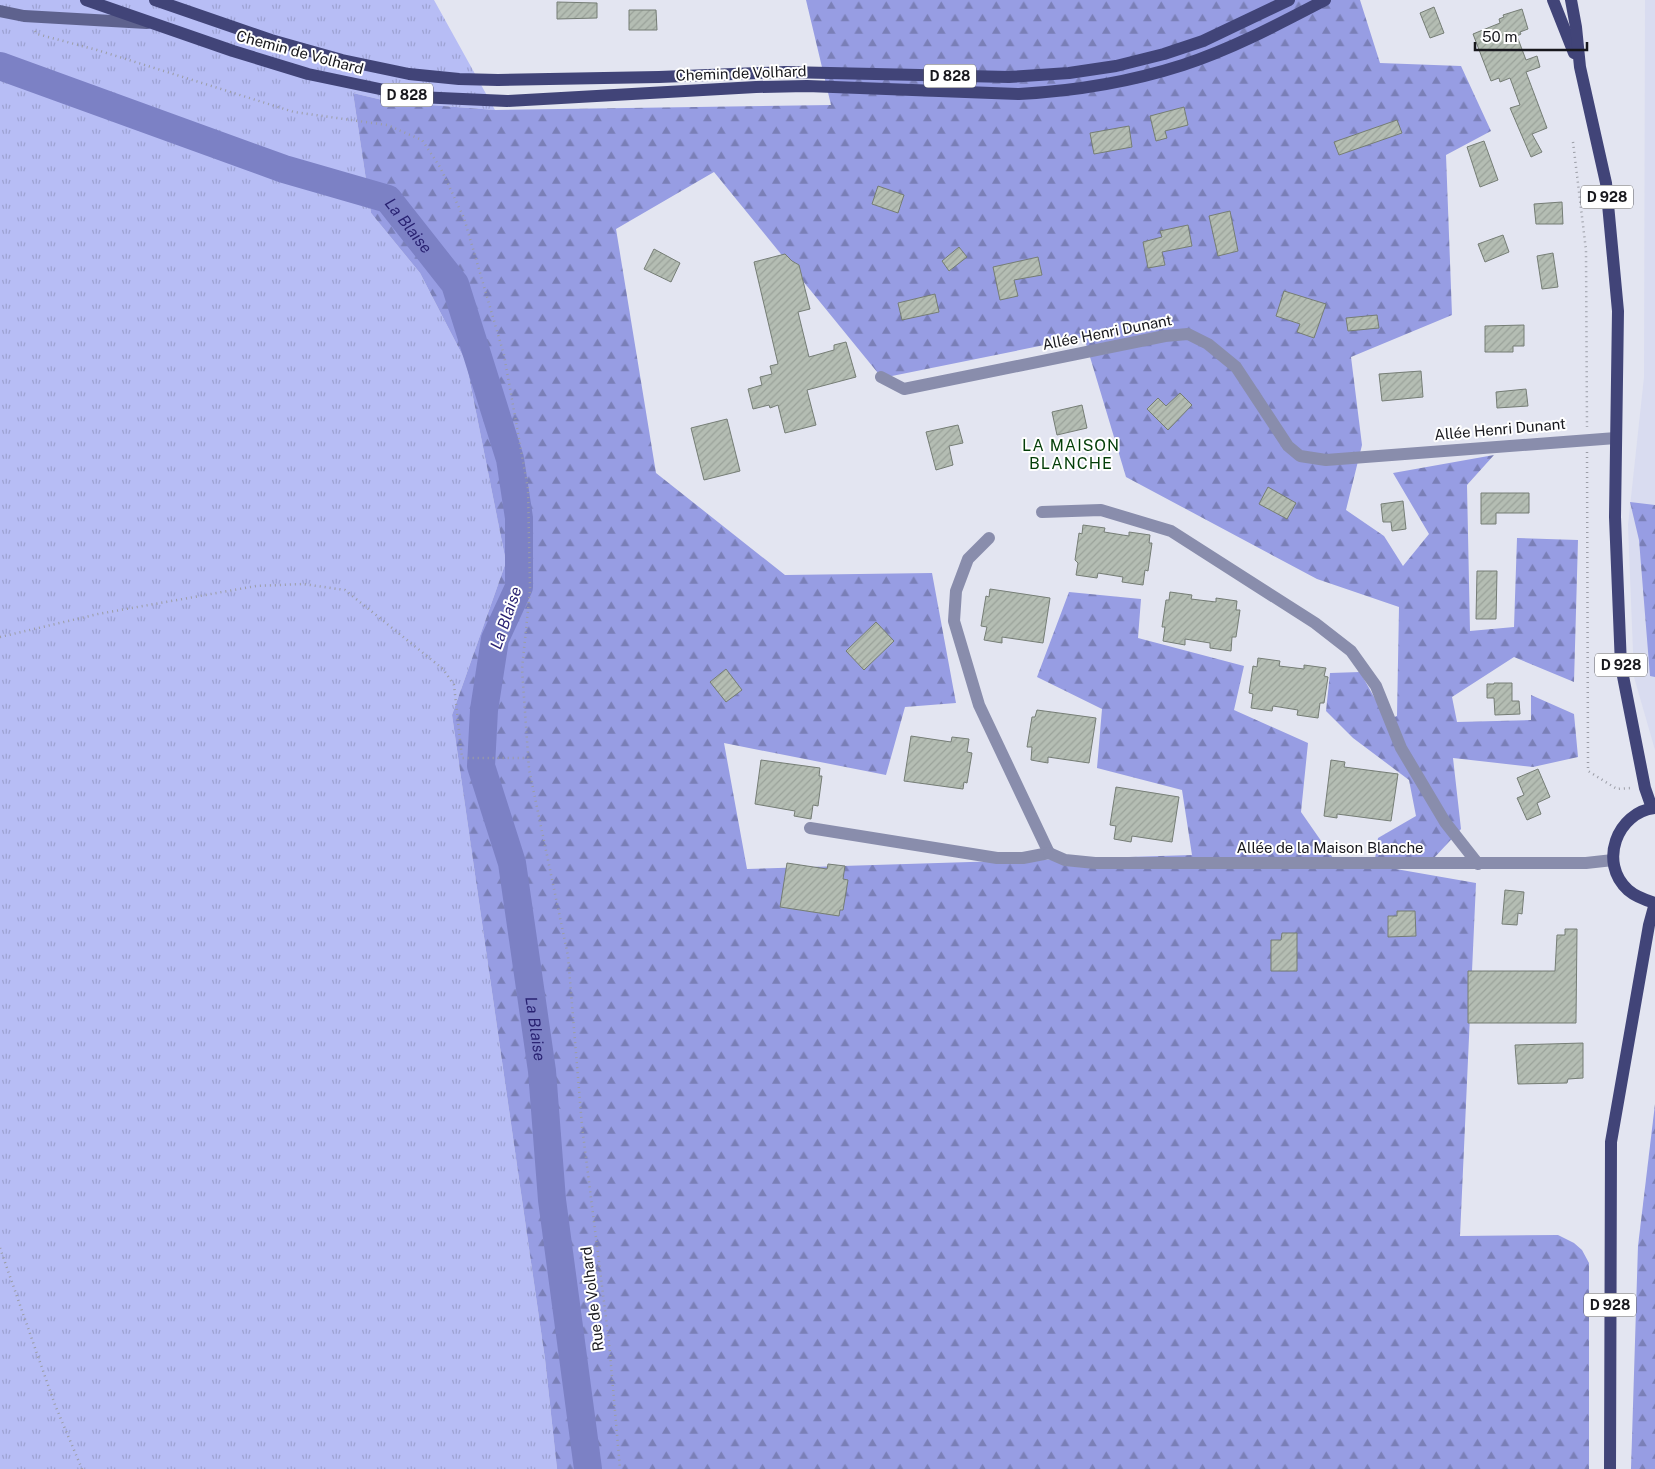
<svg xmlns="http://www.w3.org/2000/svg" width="1655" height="1469" font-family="'Public Sans',sans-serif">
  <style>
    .built { fill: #d9dcf0 }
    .grass { fill: url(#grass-tufts) }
    .forest { fill: url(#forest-firs) }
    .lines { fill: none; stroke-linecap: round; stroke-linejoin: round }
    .river { stroke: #7c81c5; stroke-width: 28 }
    .building { fill: url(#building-hatch); stroke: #757d75 }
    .path { stroke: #9b9da6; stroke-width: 2.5; stroke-dasharray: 1 4; stroke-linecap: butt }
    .street { stroke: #898dac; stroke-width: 12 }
    .secondary { stroke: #5e628e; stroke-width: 12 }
    .primary { stroke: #414478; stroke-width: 12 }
    .labels { text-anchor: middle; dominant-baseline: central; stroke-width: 4; stroke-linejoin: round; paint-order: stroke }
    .shield { fill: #fff; stroke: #5d5d61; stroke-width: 1 }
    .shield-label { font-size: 14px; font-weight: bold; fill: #18181d }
    .street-label { font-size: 15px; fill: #18181d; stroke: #fff }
    .water-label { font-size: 16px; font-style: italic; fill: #292272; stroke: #fff }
    .neighbourhood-label { font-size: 16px; letter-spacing: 1px; fill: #033e08; stroke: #fff }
  </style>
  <defs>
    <pattern id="grass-tufts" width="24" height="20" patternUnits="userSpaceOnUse" patternTransform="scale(1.25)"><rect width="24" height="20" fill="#b7bdf5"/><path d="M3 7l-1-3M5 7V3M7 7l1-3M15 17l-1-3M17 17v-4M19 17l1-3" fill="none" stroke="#9da2d2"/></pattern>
    <pattern id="forest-firs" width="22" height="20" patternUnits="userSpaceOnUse" patternTransform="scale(1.25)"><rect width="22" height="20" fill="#979de3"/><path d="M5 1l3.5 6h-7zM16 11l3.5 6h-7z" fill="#7a7fb7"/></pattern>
    <pattern id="building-hatch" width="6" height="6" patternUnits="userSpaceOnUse" patternTransform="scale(1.25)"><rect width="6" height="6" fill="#b4bdb3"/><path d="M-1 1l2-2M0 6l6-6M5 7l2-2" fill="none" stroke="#9aa29a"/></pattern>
  </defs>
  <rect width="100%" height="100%" fill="#e3e5f1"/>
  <!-- built -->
  <polygon class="built" points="1645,0 1655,0 1655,750 1634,677 1628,525 1644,377"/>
  <!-- grass -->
  <polygon class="grass" points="0,0 434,0 495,110 391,102 353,93 371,213 420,273 466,362 506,562 452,715 545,1359 557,1469 0,1469"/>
  <!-- forest -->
  <g class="forest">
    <polygon points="806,0 1360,0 1380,63 1461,66 1491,131 1446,155 1452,315 1351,357 1362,445 1346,510 1384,536 1403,566 1429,534 1393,473 1494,455 1467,485 1470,631 1514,627 1517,538 1578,540 1574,682 1514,657 1452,697 1457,722 1531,720 1531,695 1574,714 1578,757 1533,767 1453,758 1461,829 1433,859 1375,859 1378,838 1416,816 1409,780 1353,738 1326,711 1330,673 1360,672 1387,720 1397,716 1399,607 1317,579 1126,477 1084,337 882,378 714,172 616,229 656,473 785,575 932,573 956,703 905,707 886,775 724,743 747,869 1192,855 1182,790 1097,768 1102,709 1037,677 1069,592 1141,599 1138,638 1244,666 1234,710 1308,743 1301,812 1333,858 1476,883 1460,1236 1558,1235 1574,1243 1582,1250 1589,1263 1589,1469 557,1469 545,1359 452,715 506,562 466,362 420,273 371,213 353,93 391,102 495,110 831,105"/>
    <polygon points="1630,502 1655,505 1655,677 1650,676 1639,540"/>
    <polygon points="1655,1104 1655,1469 1631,1469 1638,1246"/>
  </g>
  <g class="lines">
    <!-- river -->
    <path class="river" id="s1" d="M0,66L284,169L388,199L455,284L510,459L519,518V587L495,639L484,710L481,766L512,863L542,1071L552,1200L588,1469"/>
  </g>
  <!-- building -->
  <g class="building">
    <polygon points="557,2 597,3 597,18 557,19"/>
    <polygon points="1434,7 1444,33 1430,38 1420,13"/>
    <polygon points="1522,9 1528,29 1520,32 1521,34 1517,36 1526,60 1537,56 1540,67 1526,72 1547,128 1532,134 1542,152 1531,157 1510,108 1520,105 1510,78 1500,82 1499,78 1491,81 1473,34 1500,23 1499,19 1504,17 1503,15"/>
    <polygon points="629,10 656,10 657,30 629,30"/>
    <polygon points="1184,107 1188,125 1165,131 1167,138 1156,141 1150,116"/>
    <polygon points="1397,120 1402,133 1339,155 1334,142"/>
    <polygon points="1129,126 1132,147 1094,154 1090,133"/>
    <polygon points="1484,141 1498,180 1480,187 1467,147"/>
    <polygon points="878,186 904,195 898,213 872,204"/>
    <polygon points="1562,202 1563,224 1536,224 1534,204"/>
    <polygon points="1230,211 1238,251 1218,256 1209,216"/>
    <polygon points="1188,225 1192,246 1162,252 1165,265 1148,268 1143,242 1162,237 1160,231"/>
    <polygon points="1503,235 1509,252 1485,262 1478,244"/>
    <polygon points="959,247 967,257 949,271 942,261"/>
    <polygon points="654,249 680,263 671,282 644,269"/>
    <polygon points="1553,253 1558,287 1542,289 1537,256"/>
    <polygon points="785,254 792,261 799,265 810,309 798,312 809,357 834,350 834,345 846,342 856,377 807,390 816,425 785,433 778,405 770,408 769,405 753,409 748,389 762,385 760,377 772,374 770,366 778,364 754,262"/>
    <polygon points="1038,257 1042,275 1014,280 1018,296 1000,300 993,267"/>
    <polygon points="1284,291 1326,304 1314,338 1297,332 1300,324 1276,316"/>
    <polygon points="935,294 939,312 902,320 898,303"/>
    <polygon points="1377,315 1379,328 1348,331 1346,318"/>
    <polygon points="1524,325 1524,346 1513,346 1513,352 1485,352 1485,326"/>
    <polygon points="1421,371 1423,397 1382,401 1379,374"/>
    <polygon points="1526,389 1528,406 1497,408 1496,392"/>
    <polygon points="1180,393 1192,405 1168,430 1147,409 1158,398 1166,406"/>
    <polygon points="1082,405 1087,428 1057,435 1052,412"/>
    <polygon points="727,419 740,471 704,480 691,428"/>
    <polygon points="958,425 963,443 949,446 953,465 936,470 926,432"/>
    <polygon points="1268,487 1296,503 1287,519 1259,504"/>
    <polygon points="1481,493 1529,493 1529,513 1496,513 1496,524 1481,524"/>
    <polygon points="1403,501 1406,529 1392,531 1391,522 1383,522 1381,504"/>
    <polygon points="1083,525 1105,528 1104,532 1129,536 1129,532 1150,535 1149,543 1152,543 1148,571 1145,570 1143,585 1122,582 1123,577 1098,573 1097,578 1076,575 1078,563 1075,560 1079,533 1082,534"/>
    <polygon points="1477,571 1497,571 1496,619 1476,619"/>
    <polygon points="990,589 1050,598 1043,643 1002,637 1002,643 984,640 987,627 981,626 986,596 989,597"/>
    <polygon points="1170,592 1192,595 1191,599 1216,602 1216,598 1237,601 1236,610 1240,610 1236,637 1232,637 1231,651 1210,648 1210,643 1185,639 1185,645 1163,641 1165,627 1162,627 1166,600 1169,600"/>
    <polygon points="876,622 894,641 864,670 846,651"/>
    <polygon points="1258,658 1280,661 1279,666 1304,669 1304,665 1326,668 1324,676 1328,677 1324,703 1320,703 1318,718 1297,715 1298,710 1273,706 1272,711 1251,708 1253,694 1249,693 1253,666 1257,667"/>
    <polygon points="726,669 742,690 726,702 710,682"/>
    <polygon points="1494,683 1512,683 1512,701 1519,701 1520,714 1495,715 1494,698 1487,698 1487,684 1494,684"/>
    <polygon points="1037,710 1096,718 1089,763 1048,757 1048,763 1031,760 1032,747 1027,747 1032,717 1035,717"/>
    <polygon points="911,736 951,742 952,737 969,739 967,752 972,753 967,783 964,782 963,789 904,781"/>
    <polygon points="761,760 820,768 819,776 822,776 818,806 813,805 811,819 794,816 795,811 755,804"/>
    <polygon points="1331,760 1345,762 1344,767 1398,774 1391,821 1337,814 1337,818 1324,816"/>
    <polygon points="1538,769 1550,797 1537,803 1541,814 1527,820 1517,798 1524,795 1517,778"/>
    <polygon points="1116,787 1179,797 1172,842 1132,836 1131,842 1114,839 1116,826 1110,825"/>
    <polygon points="787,863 827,869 828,864 845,866 843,879 848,880 843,910 840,910 839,916 780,907"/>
    <polygon points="1505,890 1524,892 1522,914 1518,913 1517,925 1502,924"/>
    <polygon points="1397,911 1415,911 1416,936 1388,937 1388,916 1397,916"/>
    <polygon points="1565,929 1577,929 1576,1023 1468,1023 1468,971 1555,971 1557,935 1565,935"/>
    <polygon points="1282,933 1297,933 1297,971 1271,971 1271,940 1281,940"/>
    <polygon points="1583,1043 1583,1078 1568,1079 1567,1083 1518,1084 1515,1045"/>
  </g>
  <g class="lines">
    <!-- path -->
    <g class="path">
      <polyline points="35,31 37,34 97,50 294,112 387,125 422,140 440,167 464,218 504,355 528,489 530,590 522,669 529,769 568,956 582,1126 609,1342 620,1469"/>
      <polyline points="1573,142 1586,250 1587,427"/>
      <polyline points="1587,452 1588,771 1617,789 1631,788"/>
      <polyline points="0,637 98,614 256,586 303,584 345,590 443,669 454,685 462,758 528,758"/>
      <polyline points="0,1248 55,1405 82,1469"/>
    </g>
    <!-- street -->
    <g class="street">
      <polyline points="881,377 904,389 1165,336 1188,334 1208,344 1236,367 1288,446 1300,456 1326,460 1616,438"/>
      <polyline points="1042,512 1101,510 1171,531 1315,623 1351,651 1376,686 1401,748 1445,822 1478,864"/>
      <polyline points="989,538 968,559 956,591 954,621 979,705 1049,853"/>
      <polyline points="810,828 997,858 1023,858 1049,853"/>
      <polyline points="1049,853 1065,860 1095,863 1586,863 1613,860"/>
    </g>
    <!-- secondary -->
    <polyline class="secondary" points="0,11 24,16 147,23"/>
    <!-- primary -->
    <g class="primary">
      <path d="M86,0L233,51L308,74L418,97L507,101L756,87L807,86L1019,94C1075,91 1130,82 1183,65C1232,49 1279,24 1325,0"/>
      <polyline points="155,0 271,40 342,60 409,74 459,79 498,80 659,77 785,72 1009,77 1069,73 1116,66 1164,54 1203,41 1289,0"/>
      <polyline points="1553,0 1574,53"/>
      <polyline points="1571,0 1576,27 1580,67 1606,183 1618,311 1615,517 1621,666 1645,788 1652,808"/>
      <path d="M1655,808C1617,812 1598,863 1628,890C1636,897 1645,900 1655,903"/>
      <polyline points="1610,1469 1611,1142 1649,925 1655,903"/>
    </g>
  </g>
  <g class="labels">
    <!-- shield labels -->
    <g class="shield">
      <rect x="924" y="64.5" width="52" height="23" rx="4"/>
      <rect x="381" y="83.5" width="52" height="23" rx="4"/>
      <rect x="1581" y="185.5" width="52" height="23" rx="4"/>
      <rect x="1595" y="653.5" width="52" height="23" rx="4"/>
      <rect x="1584" y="1293.5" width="52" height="23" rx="4"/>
    </g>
    <g class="shield-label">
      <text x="950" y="76">D 828</text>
      <text x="407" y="95">D 828</text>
      <text x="1607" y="197">D 928</text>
      <text x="1621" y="665">D 928</text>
      <text x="1610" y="1305">D 928</text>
    </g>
    <!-- street labels -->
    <g class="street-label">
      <text transform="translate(300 52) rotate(15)">Chemin de Volhard</text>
      <text transform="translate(741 73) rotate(-2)">Chemin de Volhard</text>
      <text transform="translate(1107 332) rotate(-11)">Allée Henri Dunant</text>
      <text transform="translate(1500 429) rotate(-5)">Allée Henri Dunant</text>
      <text x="1330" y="847">Allée de la Maison Blanche</text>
      <text transform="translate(592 1299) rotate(-97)">Rue de Volhard</text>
    </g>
    <!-- water labels -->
    <g class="water-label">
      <text stroke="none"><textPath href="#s1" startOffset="444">La Blaise</textPath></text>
      <text transform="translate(506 618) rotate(-71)">La Blaise</text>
      <text stroke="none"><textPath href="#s1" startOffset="1285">La Blaise</textPath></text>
    </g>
    <!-- neighbourhood labels -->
    <g class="neighbourhood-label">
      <text x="1071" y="445">LA MAISON<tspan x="1071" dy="18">BLANCHE</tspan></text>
    </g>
  </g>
  <!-- scale -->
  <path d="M1475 42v8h112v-8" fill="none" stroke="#18181d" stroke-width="2.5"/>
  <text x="1482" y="42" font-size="15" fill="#18181d" stroke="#ffffff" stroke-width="4" paint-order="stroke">50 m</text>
</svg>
